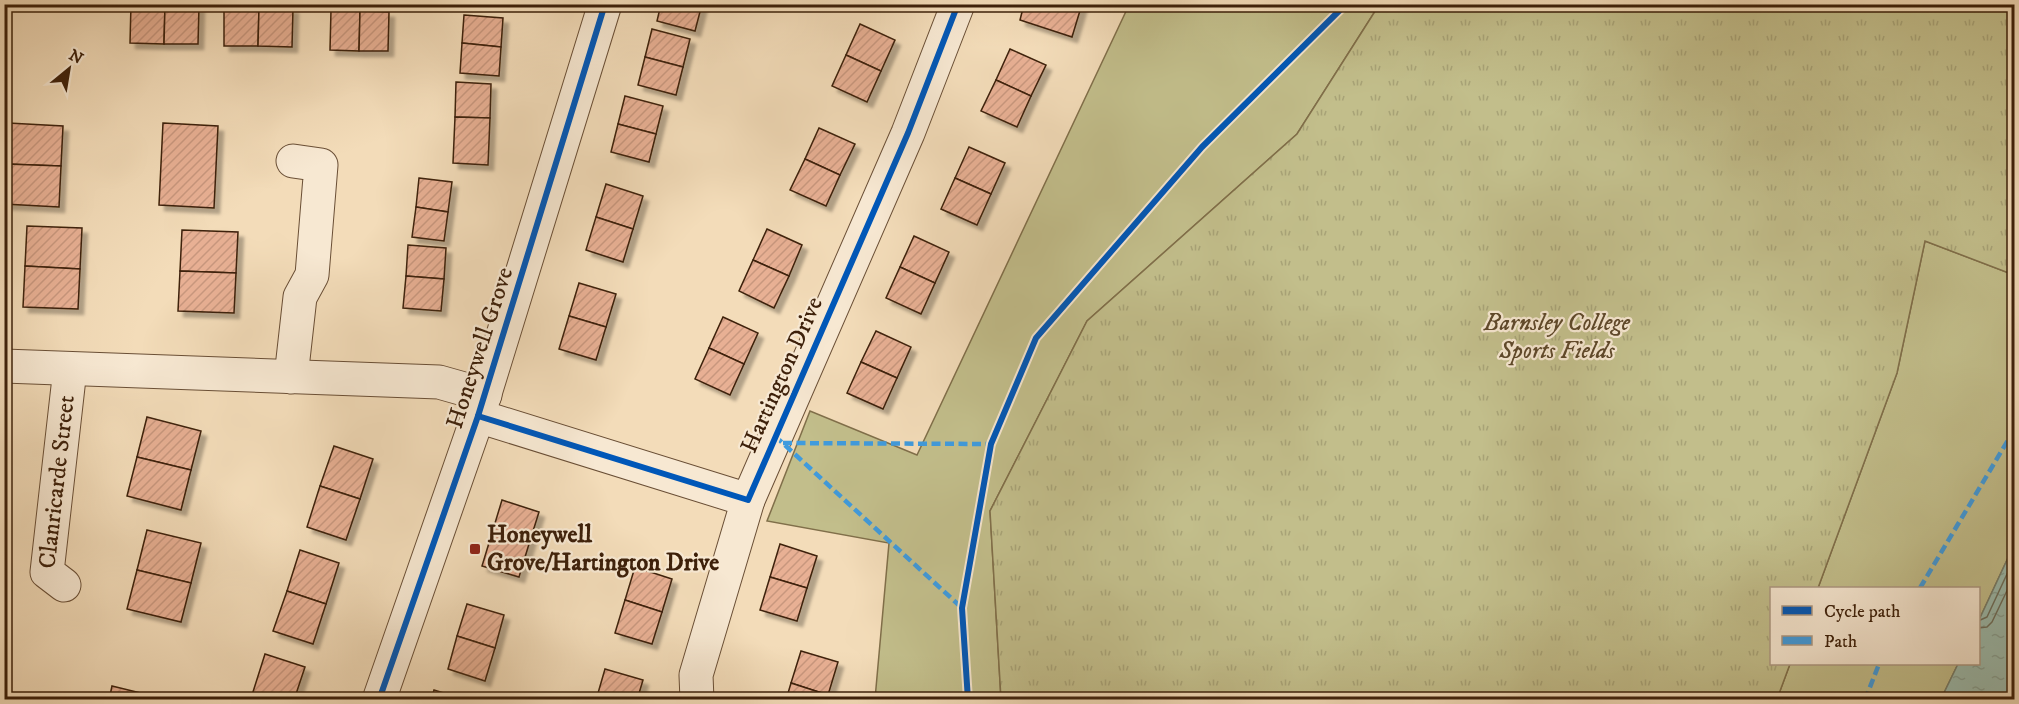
<svg xmlns="http://www.w3.org/2000/svg" width="2019" height="704" font-family="'IM FELL DW Pica',serif">
  <style>
    .green { fill: #c2be8b; stroke: #806f4a; stroke-width: 1.5 }
    .park { fill: url(#park-tufts); stroke: #806f4a; stroke-width: 1.5 }
    .water { fill: url(#water-ripples); stroke: #757e6d; stroke-width: 1.5 }
    .lines { fill: none; stroke-linecap: round; stroke-linejoin: round }
    .shore { stroke: #6c6e5c; stroke-width: 1.5 }
    .building { fill: url(#building-hatch); stroke: #3d200a; stroke-width: 1.5; filter: url(#shadow) }
    .minor-casing { stroke: #6a4f36; stroke-width: 35 }
    .minor { stroke: #f7e8d2; stroke-width: 33 }
    .quiet { stroke: #3f9bde; stroke-width: 4.5; stroke-dasharray: 9 4.5; stroke-linecap: butt }
    .cycleway-casing { stroke: #f7e8d2; stroke-width: 10 }
    .cycleway { stroke: #0057b8; stroke-width: 6 }
    .poi-dot { fill: #8f2418; stroke: #f7e8d2; stroke-width: 2 }
    .labels { text-anchor: middle; dominant-baseline: central; stroke-width: 4.5; stroke-linejoin: round; paint-order: stroke }
    .park-label { font-size: 24px; font-style: italic; fill: #5e482a; stroke: #f7e8d2 }
    .street-label { font-size: 24px; fill: #3d200a; stroke: #f7e8d2 }
    .poi-label { font-size: 24px; font-weight: bold; fill: #3d200a; stroke: #f7e8d2; text-anchor: start }
  </style>
  <defs>
    <pattern id="park-tufts" width="24" height="20" patternUnits="userSpaceOnUse" patternTransform="scale(1.5)"><rect width="24" height="20" fill="#c2be8b"/><path d="M3 7l-1-3M5 7V3M7 7l1-3M15 17l-1-3M17 17v-4M19 17l1-3" fill="none" stroke="#a8a377"/></pattern>
    <pattern id="water-ripples" width="26" height="14" patternUnits="userSpaceOnUse" patternTransform="scale(1.5)"><rect width="26" height="14" fill="#9bbcaf"/><path d="M2 4q2-2 4 0t4 0M15 11q2-2 4 0t4 0" fill="none" stroke="#86a195"/></pattern>
    <pattern id="building-hatch" width="6" height="6" patternUnits="userSpaceOnUse" patternTransform="scale(1.5)"><rect width="6" height="6" fill="#e8b094"/><path d="M-1 1l2-2M0 6l6-6M5 7l2-2" fill="none" stroke="#c8977e"/></pattern>
    <filter id="shadow"><feDropShadow dx="5.5" dy="5.5" stdDeviation="1.5" flood-color="#0004"/></filter>
  </defs>
  <rect width="100%" height="100%" fill="#f3dcb9"/>
  <filter id="stains"><feTurbulence type="fractalNoise" baseFrequency=".00333" numOctaves="4"/><feColorMatrix values="0 0 0 0 .2 0 0 0 0 .09 0 0 0 0 .02 0 0 0 .5 -.17"/></filter>
  <radialGradient id="worn" r=".72"><stop offset=".6" stop-color="#630" stop-opacity="0"/><stop offset="1" stop-color="#630" stop-opacity=".3"/></radialGradient>
  <!-- green -->
  <g class="green">
    <polygon points="1129,5 1379,5 1297,134 1087,321 990,511 1001,699 875,699 889,543 767,521 810,411 917,455"/>
    <polygon points="1925,241 2014,275 2014,545 1979,620 1978,588 1818,588 1897,373"/>
    <polygon points="1790,664 1958,664 1941,699 1777,699"/>
  </g>
  <!-- park -->
  <polygon class="park" points="1379,5 2014,5 2014,275 1925,241 1897,373 1818,588 1772,588 1772,664 1790,664 1777,699 1001,699 990,511 1087,321 1297,134"/>
  <!-- water -->
  <polygon class="water" points="2014,545 2014,699 1941,699 1958,664 1978,664 1979,620"/>
  <g class="lines">
    <!-- shore -->
    <g class="shore">
      <polyline points="1978,621 1987,617 2014,559"/>
      <polyline points="1978,628 1987,627 1992,622 2014,576"/>
    </g>
  </g>
  <!-- building -->
  <g class="building">
    <polygon points="131,4 165,5 164,44 130,43"/>
    <polygon points="661,4 702,4 695,31 657,21"/>
    <polygon points="1024,4 1082,4 1072,37 1020,20"/>
    <polygon points="165,5 199,6 198,44 164,44"/>
    <polygon points="224,7 259,7 258,46 224,46"/>
    <polygon points="259,7 293,8 292,47 258,46"/>
    <polygon points="331,10 360,11 359,51 330,50"/>
    <polygon points="360,11 389,12 388,51 359,51"/>
    <polygon points="464,15 503,18 501,47 462,43"/>
    <polygon points="860,24 895,40 881,71 846,55"/>
    <polygon points="652,29 690,39 683,67 645,57"/>
    <polygon points="462,43 501,47 499,76 460,73"/>
    <polygon points="1010,49 1046,65 1031,96 996,80"/>
    <polygon points="846,55 881,71 867,102 832,86"/>
    <polygon points="645,57 683,67 676,95 638,85"/>
    <polygon points="996,80 1031,96 1017,127 981,111"/>
    <polygon points="456,82 491,84 490,118 455,117"/>
    <polygon points="625,96 663,106 656,134 618,124"/>
    <polygon points="455,117 490,118 488,165 453,163"/>
    <polygon points="8,123 63,126 61,166 6,164"/>
    <polygon points="163,123 218,126 214,208 159,205"/>
    <polygon points="618,124 656,134 649,162 611,152"/>
    <polygon points="819,128 855,144 840,175 805,159"/>
    <polygon points="969,147 1005,163 991,194 955,178"/>
    <polygon points="805,159 840,175 826,206 790,190"/>
    <polygon points="6,164 61,166 59,207 4,204"/>
    <polygon points="419,178 452,182 448,212 416,207"/>
    <polygon points="955,178 991,194 977,225 941,209"/>
    <polygon points="606,184 643,196 633,229 596,217"/>
    <polygon points="416,207 448,212 444,241 412,237"/>
    <polygon points="596,217 633,229 623,262 586,250"/>
    <polygon points="27,226 82,228 80,269 25,266"/>
    <polygon points="767,229 802,245 789,276 753,260"/>
    <polygon points="182,230 238,232 236,273 180,271"/>
    <polygon points="914,236 949,252 935,283 900,267"/>
    <polygon points="408,245 446,248 444,279 406,276"/>
    <polygon points="753,260 789,276 774,308 739,291"/>
    <polygon points="25,266 80,269 78,309 23,307"/>
    <polygon points="900,267 935,283 921,314 886,298"/>
    <polygon points="180,271 236,273 234,313 178,311"/>
    <polygon points="406,276 444,279 441,311 403,308"/>
    <polygon points="579,283 616,294 606,327 569,316"/>
    <polygon points="569,316 606,327 596,360 559,349"/>
    <polygon points="723,317 758,333 744,364 709,348"/>
    <polygon points="876,331 911,347 897,378 861,362"/>
    <polygon points="709,348 744,364 730,395 695,379"/>
    <polygon points="861,362 897,378 883,409 847,393"/>
    <polygon points="147,417 201,431 191,470 137,457"/>
    <polygon points="334,446 373,459 360,499 320,486"/>
    <polygon points="137,457 191,470 181,510 127,496"/>
    <polygon points="320,486 360,499 346,540 307,527"/>
    <polygon points="502,500 539,512 529,544 492,533"/>
    <polygon points="147,530 201,543 191,583 137,570"/>
    <polygon points="492,533 529,544 519,577 482,566"/>
    <polygon points="780,544 817,556 807,588 770,577"/>
    <polygon points="300,550 339,563 326,604 287,591"/>
    <polygon points="635,567 672,579 662,612 625,600"/>
    <polygon points="137,570 191,583 181,622 127,609"/>
    <polygon points="770,577 807,588 797,621 760,610"/>
    <polygon points="287,591 326,604 313,644 273,631"/>
    <polygon points="625,600 662,612 652,644 615,633"/>
    <polygon points="467,604 504,615 495,648 457,636"/>
    <polygon points="457,636 495,648 485,681 448,669"/>
    <polygon points="801,651 838,662 828,695 791,683"/>
    <polygon points="265,654 305,667 294,700 267,700 252,695"/>
    <polygon points="605,669 643,680 637,700 596,700"/>
    <polygon points="791,683 828,695 827,700 786,700"/>
    <polygon points="112,686 145,694 144,700 109,700"/>
    <polygon points="434,690 466,700 431,700"/>
    <polygon points="145,694 169,700 144,700"/>
    <polygon points="252,695 267,700 251,700"/>
  </g>
  <g class="lines">
    <defs>
      <g id="minor">
        <polyline points="4,366 439,382 485,395"/>
        <polyline points="291,377 300,297 312,275 321,165 293,161"/>
        <polyline points="478,416 748,500 908,133 958,4"/>
        <path id="s1" d="M64,585L47,572L70,369"/>
        <polyline points="379,700 478,416 605,4"/>
        <polyline points="697,700 696,675 748,500"/>
      </g>
    </defs>
    <!-- minor casing -->
    <use href="#minor" class="minor-casing"/>
    <!-- minor -->
    <use href="#minor" class="minor"/>
    <!-- quiet -->
    <g class="quiet">
      <polyline points="775,436 962,608"/>
      <polyline points="783,443 991,444"/>
      <polyline points="1920,588 2014,430"/>
      <polyline points="1865,700 1879,664"/>
    </g>
    <defs>
      <g id="cycleway">
        <polyline points="478,416 748,500 908,133 958,4"/>
        <polyline points="379,700 478,416 605,4"/>
        <polyline points="968,700 962,608 991,444 1036,338 1202,147 1346,4"/>
      </g>
    </defs>
    <!-- cycleway casing -->
    <use href="#cycleway" class="cycleway-casing"/>
    <!-- cycleway -->
    <use href="#cycleway" class="cycleway"/>
  </g>
  <!-- markers -->
  <rect class="poi-dot" x="469" y="543" width="12" height="12" rx="3"/>
  <g class="labels">
    <!-- park labels -->
    <g class="park-label">
      <text x="1557" y="323">Barnsley College<tspan x="1557" dy="28">Sports Fields</tspan></text>
    </g>
    <!-- street labels -->
    <g class="street-label">
      <text transform="translate(480 348) rotate(-72)">Honeywell Grove</text>
      <text transform="translate(782 375) rotate(-66)">Hartington Drive</text>
      <text stroke="none"><textPath href="#s1" startOffset="112">Clanricarde Street</textPath></text>
    </g>
    <!-- poi labels -->
    <g class="poi-label">
      <text x="487" y="535">Honeywell<tspan x="487" dy="28">Grove/Hartington Drive</tspan></text>
    </g>
  </g>
  <!-- margin -->
  <rect width="2019" height="704" fill="none" stroke="#f3dcb9" stroke-width="24"/>
  <rect x="6" y="6" width="2007" height="692" fill="none" stroke="#3d200a" stroke-width="3"/>
  <rect x="12" y="12" width="1995" height="680" fill="none" stroke="#3d200a" stroke-width="1.5"/>
  <!-- legend -->
  <rect x="1770" y="587" width="210" height="78" fill="#f7e8d2" stroke="#ad9882" stroke-width="1.5"/>
  <rect x="1782" y="606" width="30" height="9" fill="#0057b8" stroke="#ad9882" stroke-width="1.5"/>
  <text x="1824" y="617" font-size="18" fill="#3d200a">Cycle path</text>
  <rect x="1782" y="636" width="30" height="9" fill="#3f9bde" stroke="#ad9882" stroke-width="1.5"/>
  <text x="1824" y="647" font-size="18" fill="#3d200a">Path</text>
  <!-- north arrow -->
  <g transform="translate(69 69) rotate(30)" stroke="#f7e8d2" stroke-width="4.5" paint-order="stroke">
  <path d="M0-4.5L10 22L0 15L-10 22Z" fill="#3d200a"/>
  <text y="-9" font-size="16" font-weight="bold" text-anchor="middle" fill="#3d200a">N</text>
  </g>
  <rect width="100%" height="100%" filter="url(#stains)"/>
  <rect width="100%" height="100%" fill="url(#worn)"/>
</svg>
